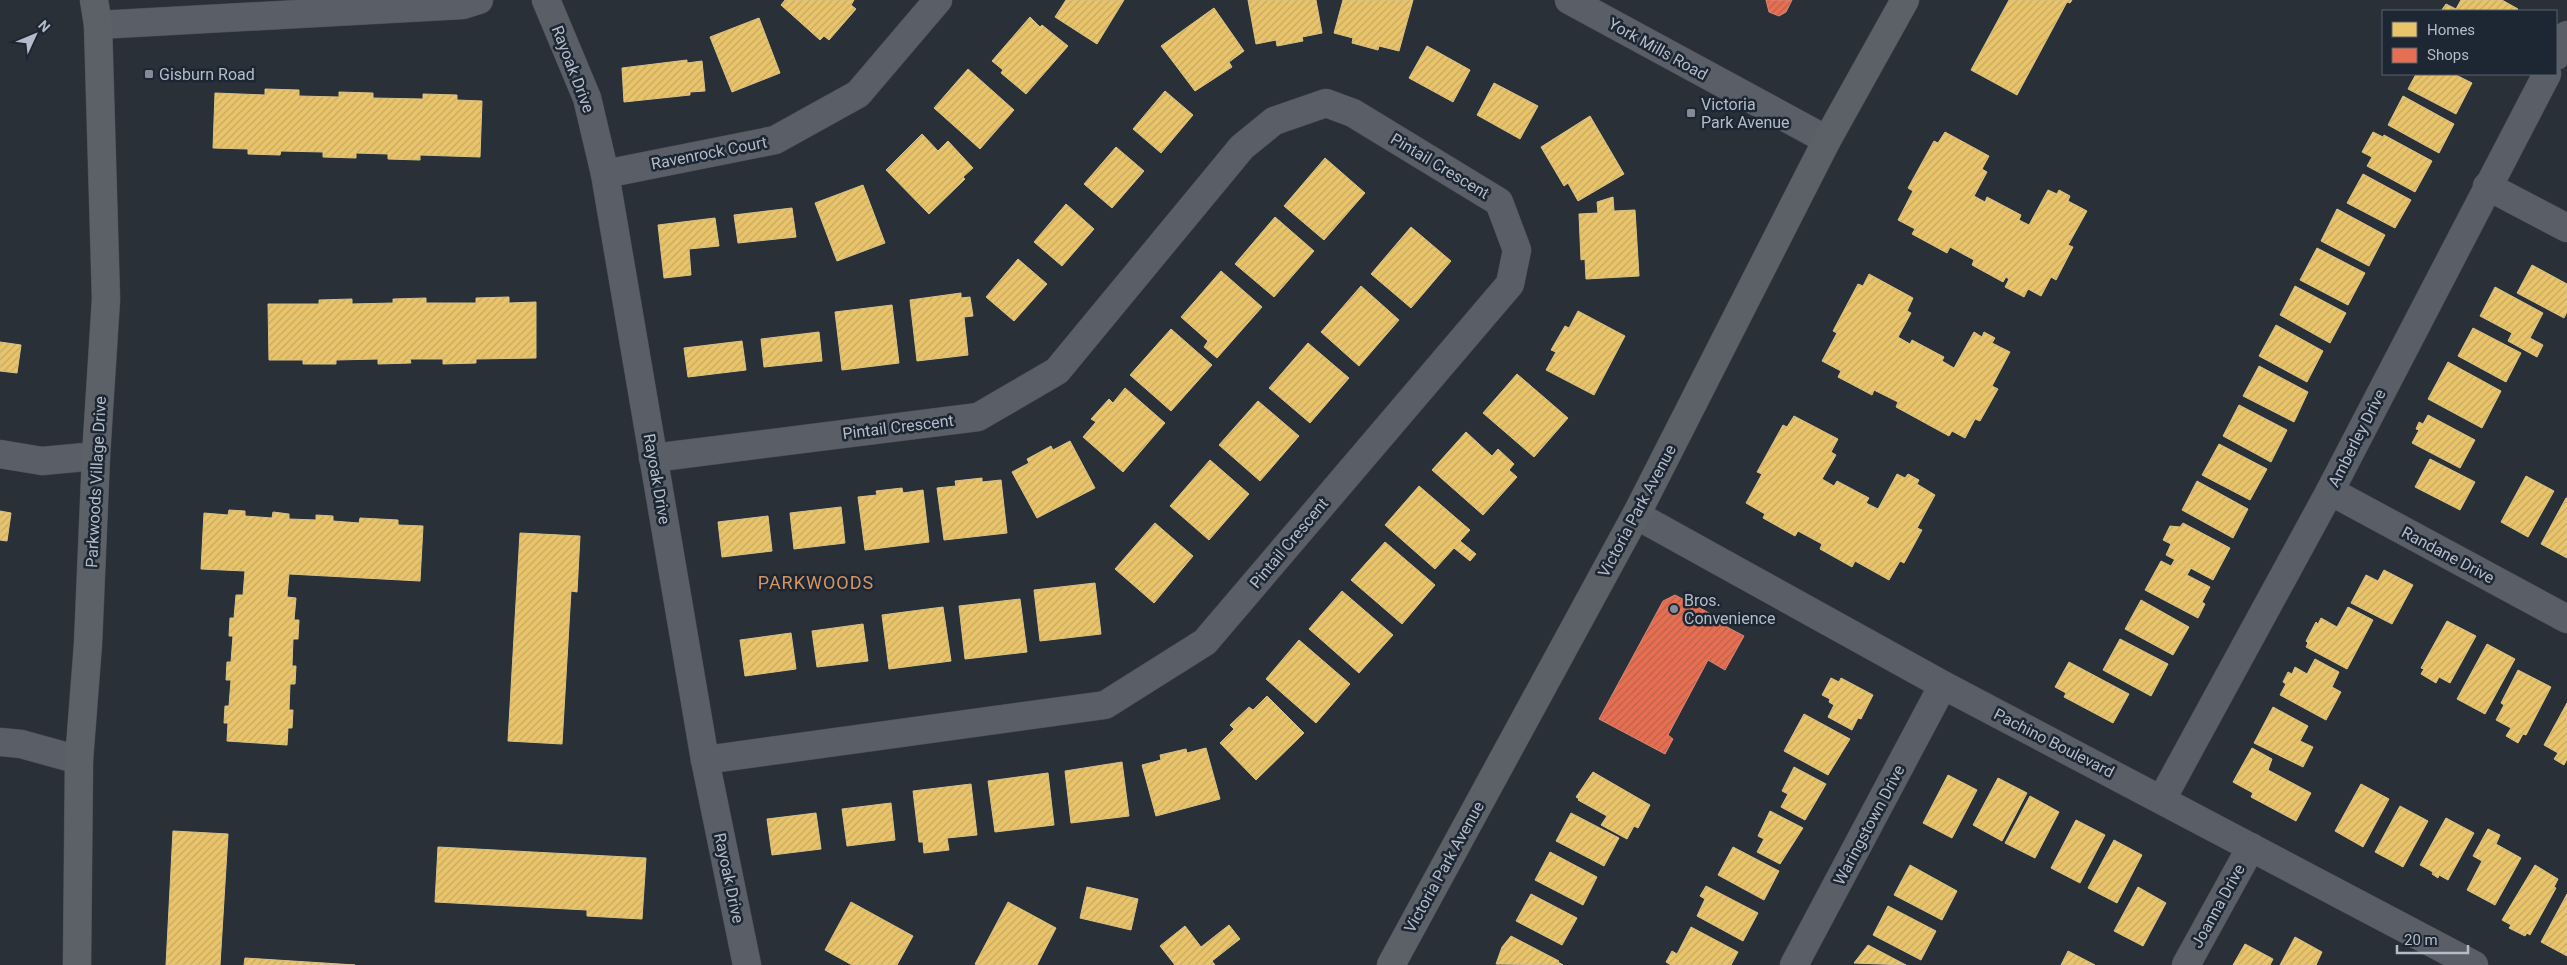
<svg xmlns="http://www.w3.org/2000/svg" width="2567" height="965" font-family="Roboto,sans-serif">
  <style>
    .homes { fill: url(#homes-hatch); stroke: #d9c286 }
    .shops { fill: url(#shops-hatch); stroke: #d88675 }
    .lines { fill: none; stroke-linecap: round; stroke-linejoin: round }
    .minor-casing { stroke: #484c53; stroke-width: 29 }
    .major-casing { stroke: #484c55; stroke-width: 29 }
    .minor { stroke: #5a5e66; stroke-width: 28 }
    .major { stroke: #5c6168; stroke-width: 28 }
    .poi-dot { fill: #848b96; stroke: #1d2633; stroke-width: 2 }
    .labels { text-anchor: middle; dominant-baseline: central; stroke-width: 5; stroke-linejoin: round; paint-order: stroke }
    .street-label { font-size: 16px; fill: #b4bcc9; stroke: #1d2633 }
    .poi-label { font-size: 16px; fill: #b4bcc9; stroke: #1d2633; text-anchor: start }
    .neighbourhood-label { font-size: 18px; letter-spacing: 1px; fill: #d59563; stroke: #1d2633 }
  </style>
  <defs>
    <pattern id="homes-hatch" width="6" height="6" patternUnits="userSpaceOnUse" patternTransform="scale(1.25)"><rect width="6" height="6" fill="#e9c46a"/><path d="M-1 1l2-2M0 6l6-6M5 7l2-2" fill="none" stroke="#c5a861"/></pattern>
    <pattern id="shops-hatch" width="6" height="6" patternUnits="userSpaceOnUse" patternTransform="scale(1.25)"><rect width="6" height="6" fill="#e76f51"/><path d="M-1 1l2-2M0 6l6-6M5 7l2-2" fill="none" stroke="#bb614c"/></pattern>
  </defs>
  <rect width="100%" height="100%" fill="#2a3038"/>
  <!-- homes -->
  <g class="homes">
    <polygon points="785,0 854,0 851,5 856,9 829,40 824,36 820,40 781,5"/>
    <polygon points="1066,0 1124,0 1097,44 1055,17"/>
    <polygon points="1248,0 1316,0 1322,33 1302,37 1303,41 1277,46 1276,40 1256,44"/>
    <polygon points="1343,0 1413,0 1399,51 1379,46 1378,50 1352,43 1353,38 1334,33"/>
    <polygon points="2009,0 2072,0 2070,3 2067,2 2017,95 1971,70"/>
    <polygon points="2461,0 2502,0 2518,9 2517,11 2441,11 2446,4 2456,9"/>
    <polygon points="1214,8 1244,51 1229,62 1232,67 1195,91 1161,46"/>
    <polygon points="1030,17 1040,27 1042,25 1068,46 1026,94 1001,73 1003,70 992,61"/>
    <polygon points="759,18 780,73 732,92 710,37"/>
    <polygon points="1427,46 1470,70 1453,102 1409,78"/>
    <polygon points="687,60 687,63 702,61 705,91 690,92 690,95 624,102 622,68"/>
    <polygon points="968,69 1014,110 980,149 934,108"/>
    <polygon points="2416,74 2454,74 2472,83 2456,114 2408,89"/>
    <polygon points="1494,83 1538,106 1520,139 1477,115"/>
    <polygon points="265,89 299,90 299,96 339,97 339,92 373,93 373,98 423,99 423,94 457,95 457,100 482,101 480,157 420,155 420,160 388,159 388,154 356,153 356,158 323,157 323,152 281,151 280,155 248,154 248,149 213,148 215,93 265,95"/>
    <polygon points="1165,91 1193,115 1161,153 1133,129"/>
    <polygon points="2403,96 2454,124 2439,153 2388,125"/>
    <polygon points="1590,116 1624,174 1578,201 1568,183 1564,186 1541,147"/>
    <polygon points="1945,132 1989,156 1982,169 1987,172 1974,196 1985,202 1987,197 2021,215 2019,220 2029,225 2048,190 2057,194 2059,190 2070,196 2068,201 2087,211 2068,245 2073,247 2056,280 2051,277 2041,296 2028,289 2024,297 2005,287 2009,279 2006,277 2003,282 1972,265 1974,260 1950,247 1947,253 1912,234 1915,229 1898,220 1913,191 1908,188 1934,141 1938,143"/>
    <polygon points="2373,132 2383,137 2384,135 2432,161 2415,192 2367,166 2372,157 2362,152"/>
    <polygon points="922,134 938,151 948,141 973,168 963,177 965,179 929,214 886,170"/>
    <polygon points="1116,147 1144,171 1112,208 1084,184"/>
    <polygon points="1325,158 1365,193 1324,240 1284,206"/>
    <polygon points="2363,174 2411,200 2395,228 2347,203"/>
    <polygon points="863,185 885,243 837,261 815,203"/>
    <polygon points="1613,197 1614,211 1635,210 1639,276 1586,279 1585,259 1581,260 1579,214 1598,213 1597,202"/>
    <polygon points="1066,204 1094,229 1062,266 1034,242"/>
    <polygon points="792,208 796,237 738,243 734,215"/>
    <polygon points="2337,209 2385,235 2369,266 2321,241"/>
    <polygon points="1275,217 1314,251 1274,297 1235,264"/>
    <polygon points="715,218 719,246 689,249 691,275 664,278 658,225"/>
    <polygon points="1411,227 1451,261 1411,308 1371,274"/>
    <polygon points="2317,248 2365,273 2348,305 2300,280"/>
    <polygon points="1018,259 1047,284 1014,321 986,297"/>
    <polygon points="2532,265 2567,284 2567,312 2564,318 2517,293"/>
    <polygon points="1221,271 1262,307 1217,358 1204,347 1208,341 1181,317"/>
    <polygon points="1869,274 1913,298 1907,311 1911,313 1898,337 1910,344 1912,340 1944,357 1942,361 1954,368 1974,332 1982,337 1984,332 1995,338 1992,343 2010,352 1992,386 1998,389 1980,421 1975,419 1965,438 1952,431 1949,436 1896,407 1898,402 1874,390 1872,395 1838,377 1841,371 1822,361 1837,333 1833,331 1858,284 1863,286"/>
    <polygon points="1361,286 1399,320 1359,366 1321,332"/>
    <polygon points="2295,286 2346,313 2330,343 2280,315"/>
    <polygon points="2495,287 2543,313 2530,338 2543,345 2537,357 2508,341 2512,333 2480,316"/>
    <polygon points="961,293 961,298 970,297 973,316 964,317 968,355 917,361 910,300"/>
    <polygon points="509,297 509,303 536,302 536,358 476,359 476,363 443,364 443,359 410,359 411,363 378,364 378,359 336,360 336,364 303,364 303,360 269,360 268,304 319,304 319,300 352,299 352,304 393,303 393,299 426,298 426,303 476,303 476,298"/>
    <polygon points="892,305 899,363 842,370 835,312"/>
    <polygon points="1578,311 1625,336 1594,395 1546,370 1556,352 1551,350 1565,326 1569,328"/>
    <polygon points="2276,325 2323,351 2307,382 2259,356"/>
    <polygon points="2473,328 2521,353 2506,382 2458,356"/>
    <polygon points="1171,329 1212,365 1171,411 1130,375"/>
    <polygon points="819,332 822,361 764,367 761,339"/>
    <polygon points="742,341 746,370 688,377 684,348"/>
    <polygon points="0,342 21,345 17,373 0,371"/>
    <polygon points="1308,343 1349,378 1310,423 1269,388"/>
    <polygon points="2448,362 2501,391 2482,428 2428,399"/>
    <polygon points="2259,366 2308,392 2294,422 2243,396"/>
    <polygon points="1517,374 1568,418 1534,457 1483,413"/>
    <polygon points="1125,388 1165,423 1123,472 1083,437 1096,422 1091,419 1109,399 1113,403"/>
    <polygon points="1258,401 1299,436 1260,481 1219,445"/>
    <polygon points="2239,405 2287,430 2271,462 2223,436"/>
    <polygon points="2428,415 2475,440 2460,468 2412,443 2419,430 2416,429 2419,422 2423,424"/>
    <polygon points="1794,416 1838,439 1831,452 1836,455 1822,479 1834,486 1837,481 1869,498 1866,503 1878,509 1897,474 1905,478 1908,474 1919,480 1917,484 1935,495 1917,528 1922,530 1904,563 1900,561 1889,580 1855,561 1852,567 1820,549 1822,544 1798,531 1795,536 1763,518 1765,514 1746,503 1762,474 1757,472 1783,425 1787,427"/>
    <polygon points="1466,432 1492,456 1498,449 1514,464 1509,470 1517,477 1483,515 1432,470"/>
    <polygon points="1070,441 1095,488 1037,518 1012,472 1029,463 1027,459 1051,446 1053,450"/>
    <polygon points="2219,444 2267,469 2250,500 2202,475"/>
    <polygon points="2430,459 2475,482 2460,510 2415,487"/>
    <polygon points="1210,460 1249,494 1209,540 1170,506"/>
    <polygon points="2526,476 2554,491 2528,537 2501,522"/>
    <polygon points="982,478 982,482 1001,480 1007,533 944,540 937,488 956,486 955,481"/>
    <polygon points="2197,481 2248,509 2233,538 2182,510"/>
    <polygon points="1419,486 1470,530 1460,541 1476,554 1470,561 1454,548 1435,569 1385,525"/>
    <polygon points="902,488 903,493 923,490 929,542 865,550 858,497 877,495 876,491"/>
    <polygon points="2566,498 2567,498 2567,558 2541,544"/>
    <polygon points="841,507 845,543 794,549 790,513"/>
    <polygon points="229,510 245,511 245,516 272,518 273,512 289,514 289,519 316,520 316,515 333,516 333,521 359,523 360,518 398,520 398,525 423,526 420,581 289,574 287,597 296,598 294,620 299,620 298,639 293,639 292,666 296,666 295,684 290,684 289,710 293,710 292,728 288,728 287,745 227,741 228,723 224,723 225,706 229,706 231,680 226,680 227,662 231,662 233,636 229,636 230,618 234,618 236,595 243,595 245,571 201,569 204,513 228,515"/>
    <polygon points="0,511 11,513 7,541 0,540"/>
    <polygon points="768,516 772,551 722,557 718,522"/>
    <polygon points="1155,523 1193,556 1154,603 1115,569"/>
    <polygon points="2183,523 2230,548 2213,580 2166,555 2171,544 2163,540 2170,526 2180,527"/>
    <polygon points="520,533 580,536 577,592 571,591 562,744 508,741"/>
    <polygon points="1385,542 1435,585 1402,624 1351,580"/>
    <polygon points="2175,559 2191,568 2187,575 2210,587 2202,602 2205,604 2198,618 2145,590 2161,561 2171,566"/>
    <polygon points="2384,570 2413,585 2392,624 2351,603 2366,575 2378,581"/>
    <polygon points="1095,583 1101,634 1040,641 1034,590"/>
    <polygon points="1342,591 1393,635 1359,673 1309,629"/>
    <polygon points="1020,599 1027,652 965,659 959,606"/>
    <polygon points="2141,600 2189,627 2173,655 2125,629"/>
    <polygon points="943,607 951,661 889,669 882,615"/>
    <polygon points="2348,607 2373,620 2347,669 2306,647 2308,643 2306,641 2316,622 2318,624 2321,618 2337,627"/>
    <polygon points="2447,621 2476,636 2450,683 2439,677 2436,683 2421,674 2424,669 2421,668"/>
    <polygon points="863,624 868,661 817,667 812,631"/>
    <polygon points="791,633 796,669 745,676 740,640"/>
    <polygon points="2120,639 2168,664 2151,696 2103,670"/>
    <polygon points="1299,640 1350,684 1316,723 1266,679"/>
    <polygon points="2487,644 2515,659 2485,714 2457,699"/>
    <polygon points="2315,659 2339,672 2332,687 2341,692 2326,720 2280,695 2286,684 2283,682 2288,672 2292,674 2295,667 2307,674"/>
    <polygon points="2069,662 2129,694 2113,723 2064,697 2066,693 2055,687"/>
    <polygon points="2518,670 2551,687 2526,735 2523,734 2518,743 2506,736 2511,728 2496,720 2504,705 2501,703"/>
    <polygon points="1831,678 1839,682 1841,678 1873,695 1861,719 1858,718 1852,730 1828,717 1834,705 1829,702 1830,699 1822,695"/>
    <polygon points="1267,696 1304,733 1256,780 1220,743 1234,729 1230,725 1249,707 1253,710"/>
    <polygon points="2567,703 2567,759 2564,765 2554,759 2558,753 2544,745"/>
    <polygon points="2273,707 2308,726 2300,741 2313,747 2303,767 2254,743"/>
    <polygon points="1804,714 1850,739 1828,775 1784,751"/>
    <polygon points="1206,748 1220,799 1156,816 1142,765 1161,760 1160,755 1186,749 1187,753"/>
    <polygon points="2252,748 2272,759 2268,770 2311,793 2296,821 2251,797 2253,793 2233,782"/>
    <polygon points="1122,762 1129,816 1071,823 1065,771"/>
    <polygon points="1794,767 1826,784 1805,820 1781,807 1788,794 1782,791"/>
    <polygon points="1593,772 1650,805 1638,828 1634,826 1627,839 1601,825 1607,816 1578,800 1579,799 1576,797"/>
    <polygon points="1048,773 1054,825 995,832 988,781"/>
    <polygon points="1948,775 1977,790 1952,838 1923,823"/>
    <polygon points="1998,778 2027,793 2002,841 1973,825"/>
    <polygon points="971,784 977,835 947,838 949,850 924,853 923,842 919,842 913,791"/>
    <polygon points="2361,784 2389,799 2363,847 2335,831"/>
    <polygon points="2030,796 2059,812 2035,858 2005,843"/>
    <polygon points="891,803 895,840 847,846 842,809"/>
    <polygon points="2400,806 2428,821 2403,867 2375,852"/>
    <polygon points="1770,811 1803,828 1780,864 1757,852 1764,839 1758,836"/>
    <polygon points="816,813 821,849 772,855 767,819"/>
    <polygon points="1571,813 1619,838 1604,866 1556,841"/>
    <polygon points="2446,818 2474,833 2448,880 2439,875 2438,878 2432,874 2433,872 2420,865"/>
    <polygon points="2076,820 2105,835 2080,883 2051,868"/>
    <polygon points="2488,829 2500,835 2496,844 2521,858 2495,905 2467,890 2482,861 2473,856"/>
    <polygon points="173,831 228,834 220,965 166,965"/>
    <polygon points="2114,840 2142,855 2117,903 2088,888"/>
    <polygon points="438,847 646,858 642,919 587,916 587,910 435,902"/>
    <polygon points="1733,847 1779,871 1764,900 1718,875"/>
    <polygon points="1550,852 1597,877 1583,905 1535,880"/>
    <polygon points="1910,865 1957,891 1942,920 1894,895"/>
    <polygon points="2535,865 2558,879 2554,887 2556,888 2530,935 2527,933 2525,936 2509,928 2511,925 2502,920"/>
    <polygon points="1706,886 1758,913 1743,941 1697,916 1705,899 1700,896"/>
    <polygon points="1087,887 1138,899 1131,930 1080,918"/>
    <polygon points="2138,887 2166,903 2143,946 2114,931"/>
    <polygon points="1531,894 1577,918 1562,945 1516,921"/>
    <polygon points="2567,894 2567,956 2541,942"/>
    <polygon points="851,902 913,936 897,965 852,965 825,950"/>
    <polygon points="1008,902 1056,928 1037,965 977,965 975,964"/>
    <polygon points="1888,906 1936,931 1921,960 1873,935"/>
    <polygon points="1229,925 1240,939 1212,961 1215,965 1175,965 1160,946 1185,926 1201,947"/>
    <polygon points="1691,927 1738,952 1731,965 1671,965 1666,962 1672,951 1677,954"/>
    <polygon points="1511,936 1559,961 1558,962 1563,965 1496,964 1502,947"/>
    <polygon points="2295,937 2322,952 2316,965 2280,965"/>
    <polygon points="2245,944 2273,959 2270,965 2233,965"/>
    <polygon points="1868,945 1906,965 1854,963"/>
    <polygon points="2068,951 2095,965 2061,965"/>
    <polygon points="245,958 355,965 244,965"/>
  </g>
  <!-- shops -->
  <g class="shops">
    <polygon points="1766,0 1792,0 1786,12 1779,16 1769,12"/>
    <polygon points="1675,595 1726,622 1725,626 1744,636 1725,670 1708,660 1668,735 1673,739 1665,754 1599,719 1663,601"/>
  </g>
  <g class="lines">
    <defs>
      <g id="minor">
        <polyline points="546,0 587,98 605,174 705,760 747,965"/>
        <polyline points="1569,0 1827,140"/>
        <polyline points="98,25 463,5 479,0"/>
        <polyline points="2556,56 2567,35"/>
        <polyline points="605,174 775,140 858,94 938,0"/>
        <polyline points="2487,186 2567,228"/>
        <polyline points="0,454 42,461 96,456"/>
        <polyline points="653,458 978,417 1057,371 1242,147 1274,121 1326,103 1353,113 1499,202 1517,250 1510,284 1205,642 1105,705 705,760"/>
        <polyline points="2330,491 2567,619"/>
        <polyline points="1636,515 1943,685 2474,965"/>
        <polyline points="0,742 21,744 79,760"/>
        <polyline points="2162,799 2330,491 2547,74"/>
        <polyline points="1794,965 1943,685"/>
        <polyline points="2186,965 2251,847"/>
      </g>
      <g id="major">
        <polyline points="77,965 79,760 88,644 96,456 106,299 98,25 94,0"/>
        <polyline points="1391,965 1636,515 1827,140 1905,0"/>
      </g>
    </defs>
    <!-- minor casing -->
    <use href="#minor" class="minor-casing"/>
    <!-- major casing -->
    <use href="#major" class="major-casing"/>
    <!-- minor -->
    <use href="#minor" class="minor"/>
    <!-- major -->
    <use href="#major" class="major"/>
  </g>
  <!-- markers -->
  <g class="poi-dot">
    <rect x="144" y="69" width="10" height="10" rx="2.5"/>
    <rect x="1686" y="108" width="10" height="10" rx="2.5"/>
    <circle cx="1674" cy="609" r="5"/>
  </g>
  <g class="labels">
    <!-- street labels -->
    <g class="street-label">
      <text transform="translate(1658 49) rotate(29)">York Mills Road</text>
      <text transform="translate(573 69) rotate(69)">Rayoak Drive</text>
      <text transform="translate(709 153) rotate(-11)">Ravenrock Court</text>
      <text transform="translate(1440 166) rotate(31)">Pintail Crescent</text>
      <text transform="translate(898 427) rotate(-7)">Pintail Crescent</text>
      <text transform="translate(2357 438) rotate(-63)">Amberley Drive</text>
      <text transform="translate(657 479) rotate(80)">Rayoak Drive</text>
      <text transform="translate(96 482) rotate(-87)">Parkwoods Village Drive</text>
      <text transform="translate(1637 511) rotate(-62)">Victoria Park Avenue</text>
      <text transform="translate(1289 543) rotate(-50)">Pintail Crescent</text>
      <text transform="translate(2448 555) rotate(28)">Randane Drive</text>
      <text transform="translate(2054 743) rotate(27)">Pachino Boulevard</text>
      <text transform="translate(1869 825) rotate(-62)">Waringstown Drive</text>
      <text transform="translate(1444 867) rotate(-61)">Victoria Park Avenue</text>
      <text transform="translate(729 878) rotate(78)">Rayoak Drive</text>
      <text transform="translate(2218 906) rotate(-61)">Joanna Drive</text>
    </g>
    <!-- poi labels -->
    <g class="poi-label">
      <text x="159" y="74">Gisburn Road</text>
      <text x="1701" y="104">Victoria<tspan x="1701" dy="18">Park Avenue</tspan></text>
      <text x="1684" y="600">Bros.<tspan x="1684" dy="18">Convenience</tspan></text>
    </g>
    <!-- neighbourhood labels -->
    <g class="neighbourhood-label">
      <text x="816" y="582">PARKWOODS</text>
    </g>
  </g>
  <!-- legend -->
  <rect x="2382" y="10" width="175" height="65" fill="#1d2633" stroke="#59626f"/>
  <rect x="2392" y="22" width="25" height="15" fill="#e9c46a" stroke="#59626f"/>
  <text x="2427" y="35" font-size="15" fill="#b4bcc9">Homes</text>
  <rect x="2392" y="48" width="25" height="15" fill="#e76f51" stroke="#59626f"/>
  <text x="2427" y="60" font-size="15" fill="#b4bcc9">Shops</text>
  <!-- north arrow -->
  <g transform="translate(35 35) rotate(46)" stroke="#1d2633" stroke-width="4" paint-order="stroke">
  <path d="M0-4L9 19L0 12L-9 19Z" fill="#b4bcc9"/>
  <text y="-8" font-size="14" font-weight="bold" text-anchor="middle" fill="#b4bcc9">N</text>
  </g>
  <!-- scale -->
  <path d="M2397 945v8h71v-8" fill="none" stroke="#b4bcc9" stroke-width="2.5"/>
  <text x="2404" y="945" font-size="15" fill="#b4bcc9" stroke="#1d2633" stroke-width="4" paint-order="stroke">20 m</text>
</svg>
